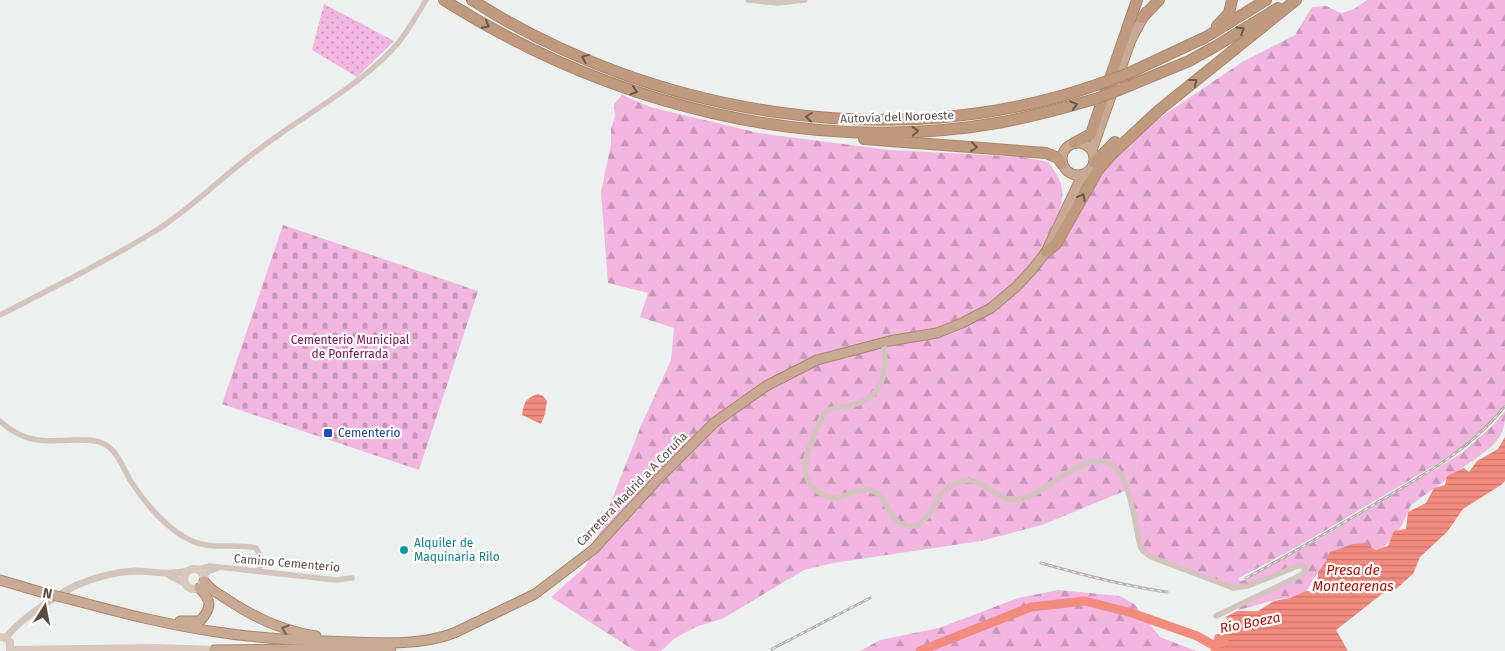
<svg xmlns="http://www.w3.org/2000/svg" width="1505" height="651" font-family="'Fira Sans',sans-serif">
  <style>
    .grass { fill: url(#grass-dots) }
    .forest { fill: url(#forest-firs) }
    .cemetery { fill: url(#cemetery-stones) }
    .water { fill: url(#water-rules) }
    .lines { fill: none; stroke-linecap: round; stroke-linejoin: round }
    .river { stroke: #f38b7f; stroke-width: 9 }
    .trunk-casing { stroke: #ac866b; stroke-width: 11 }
    .motorway-casing { stroke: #ac866b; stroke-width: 12 }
    .minor { stroke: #d3c5be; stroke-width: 5.5 }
    .tertiary { stroke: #d3c5be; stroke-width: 7 }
    .secondary { stroke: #d8c8bd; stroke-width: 8 }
    .trunk { stroke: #c7a994; stroke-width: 9 }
    .motorway { stroke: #c09a7f; stroke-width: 10 }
    .rail-casing { stroke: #b8b3ae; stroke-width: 3 }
    .rail { stroke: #fff; stroke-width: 1; stroke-dasharray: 4; stroke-linecap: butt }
    .trunk-bridge-casing { stroke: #ac866b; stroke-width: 11; stroke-linecap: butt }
    .motorway-bridge-casing { stroke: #ac866b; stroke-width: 12; stroke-linecap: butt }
    .trunk-bridge { stroke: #c7a994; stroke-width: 9 }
    .motorway-bridge { stroke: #c09a7f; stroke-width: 10 }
    .oneway { stroke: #6a584c }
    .oneway2 { stroke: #715f53 }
    .transit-dot { fill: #1a4fb4; stroke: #fff; stroke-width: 2 }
    .culture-dot { fill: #0f9aa8; stroke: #fff; stroke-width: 2 }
    .labels { text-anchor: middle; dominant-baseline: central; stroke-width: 4.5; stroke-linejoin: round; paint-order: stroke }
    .street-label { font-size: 12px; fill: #5b4c43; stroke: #fff }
    .park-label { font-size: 12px; fill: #820f55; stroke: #fff }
    .transit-label { font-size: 12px; fill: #164399; stroke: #fff; text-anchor: start }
    .culture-label { font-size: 12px; fill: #0d838f; stroke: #fff; text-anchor: start }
    .water-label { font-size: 14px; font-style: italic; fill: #b11300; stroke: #fff }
  </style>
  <defs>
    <pattern id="grass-dots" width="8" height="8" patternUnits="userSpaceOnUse" patternTransform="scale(1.25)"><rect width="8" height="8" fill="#f2b6e1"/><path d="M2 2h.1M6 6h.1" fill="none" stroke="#c796b8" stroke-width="1.8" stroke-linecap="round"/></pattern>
    <pattern id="forest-firs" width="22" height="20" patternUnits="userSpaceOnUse" patternTransform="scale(1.25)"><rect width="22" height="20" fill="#f2b6e1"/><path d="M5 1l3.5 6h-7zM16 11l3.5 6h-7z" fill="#c796b8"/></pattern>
    <pattern id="cemetery-stones" width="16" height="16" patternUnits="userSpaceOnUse" patternTransform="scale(1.25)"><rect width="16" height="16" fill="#f2b6e1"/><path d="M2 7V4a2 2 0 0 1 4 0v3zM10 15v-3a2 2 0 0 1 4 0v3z" fill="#c796b8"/></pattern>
    <pattern id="water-rules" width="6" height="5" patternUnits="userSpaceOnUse" patternTransform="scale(1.25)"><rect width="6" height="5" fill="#f38b7f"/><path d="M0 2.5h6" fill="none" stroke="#c8746a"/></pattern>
  </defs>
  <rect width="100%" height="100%" fill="#ecf0ef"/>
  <!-- grass -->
  <polygon class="grass" points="324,4 394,41 357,77 312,50"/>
  <!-- forest -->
  <g class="forest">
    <path d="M1367,0H1505V404L1490,422L1460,450L1304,543L1239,578L1240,581L1245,580L1325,536L1462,453L1493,425L1505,411C1505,429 1503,435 1490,448L1411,505L1402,525L1381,551L1361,543L1344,548L1323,564L1304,595L1275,600L1239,610L1238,608L1244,604L1303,577L1305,572L1302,566L1247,586L1235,587L1149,556L1142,547L1127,490L1042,525L981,541L833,563L804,570L722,619L698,626L675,638L661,651H635L551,597L586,566L640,428L671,360L674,328L640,317L648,293L608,283L601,192L611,144V129L615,116L614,104L622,95L650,107L759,133L890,150L1022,157L1048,162C1064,184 1065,189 1059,215L1074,222L1105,169L1125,146L1161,117L1242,62L1295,35L1312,7L1326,6L1341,13L1354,9Z"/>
    <polygon points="1058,590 1120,596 1134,604 1160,637 1196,651 860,651 880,640 939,628 1018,598"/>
  </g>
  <!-- cemetery -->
  <polygon class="cemetery" points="283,225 478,291 419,470 222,404"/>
  <!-- water -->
  <g class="water">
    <path d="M538,394L543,396L547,401L545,414L541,424L522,415C524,403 525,398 538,394Z"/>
    <polygon points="1505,437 1505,481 1501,485 1463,509 1447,532 1420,557 1413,574 1396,589 1382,594 1336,630 1348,651 1211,651 1215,635 1230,631 1226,617 1237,611 1258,611 1274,601 1290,598 1306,591 1317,592 1318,572 1326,561 1330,552 1353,544 1365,543 1376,550 1388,546 1394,531 1406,529 1408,512 1426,503 1434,488 1445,485 1447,476 1464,468 1469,472 1477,461 1498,449"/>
  </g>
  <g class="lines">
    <!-- river -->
    <polyline class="river" points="920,651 1031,607 1085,601 1132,613 1197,636 1213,645 1224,642"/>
    <defs>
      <g id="trunk">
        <circle cx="1078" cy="159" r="16"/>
        <polyline points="1092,150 1131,40 1146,12"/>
        <polyline points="0,580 44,593"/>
        <path d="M204,581C210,590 219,594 228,600C255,618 283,631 316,636"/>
        <path d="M69,599C118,612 167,625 217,632C262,639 307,641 353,642C387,643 422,645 454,633L535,594L594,549L657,480L715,422L766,386L817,360L889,341L937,333L962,323L991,308L1016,287L1031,271L1046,252L1079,182L1085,174"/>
        <path d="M180,621H200C212,608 212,600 199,588"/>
        <polyline points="214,650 391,648"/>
      </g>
      <g id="motorway">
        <path d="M444,0C608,104 810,157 1003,122C1034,116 1064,108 1095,99"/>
        <path d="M472,0C651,115 896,156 1099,84"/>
        <polyline points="1142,18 1159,0"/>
        <polyline points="1217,26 1229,13 1232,0"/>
        <polyline points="1127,74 1206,37 1266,0"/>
        <polyline points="1119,90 1189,61 1216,46 1278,8"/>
        <polyline points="864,139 1046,153 1058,158 1062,164"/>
        <polyline points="1074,143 1091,134 1137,0"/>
        <polyline points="1094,163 1115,142"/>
        <polyline points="1046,252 1056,244 1098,170 1111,155 1158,111 1296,0"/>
      </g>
    </defs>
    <!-- trunk casing -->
    <use href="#trunk" class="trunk-casing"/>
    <!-- motorway casing -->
    <use href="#motorway" class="motorway-casing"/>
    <!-- minor -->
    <g class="minor">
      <polyline points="748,0 777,3 805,0"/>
      <path d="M0,315C53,288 106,261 157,230C193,207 224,175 258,150C302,116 364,84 399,42C409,29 418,14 426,0"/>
      <path d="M884,342C887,370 885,397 852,405C845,407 834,406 827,411C819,417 816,432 812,441C808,451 803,463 806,474C809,488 826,501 840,497C851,494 861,487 873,491C889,496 888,529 913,526C932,524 933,492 956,483C986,471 995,508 1025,498C1049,490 1084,452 1109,463C1130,472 1135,525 1140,546L1143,551L1151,557L1233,588L1248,586L1298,566H1303L1305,568L1304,573L1301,575L1216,616"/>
      <path d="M0,421C24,443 43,442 74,440C84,440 95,439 104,444C116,449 124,469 130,480C144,502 168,531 192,541C212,550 236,543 256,548L262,559L259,571"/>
      <polyline points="197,569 210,566 336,580 352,578"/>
      <polyline points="204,577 208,572 218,568"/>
    </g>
    <!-- tertiary -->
    <g class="tertiary">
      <polyline points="169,575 184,583"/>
      <path d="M6,638C17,621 58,594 77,585C94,578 115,572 134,571C152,571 169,576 188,571"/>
    </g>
    <!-- secondary -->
    <g class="secondary">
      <circle cx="194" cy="579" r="10"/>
      <polyline points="0,637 6,638 10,642 10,651"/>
      <polyline points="11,650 156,648 214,650"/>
    </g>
    <!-- trunk -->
    <use href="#trunk" class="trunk"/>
    <!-- motorway -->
    <use href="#motorway" class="motorway"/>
    <defs>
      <g id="rail">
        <path d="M1041,563C1083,575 1124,586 1167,592"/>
        <path d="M1246,578C1290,555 1333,529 1375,504C1423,475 1469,451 1505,406"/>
        <polyline points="772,649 870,598"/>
      </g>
    </defs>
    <!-- rail casing -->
    <use href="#rail" class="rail-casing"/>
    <!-- rail -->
    <use href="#rail" class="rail"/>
    <defs>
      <polyline id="trunk-bridge" points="44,593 69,599"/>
      <g id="motorway-bridge">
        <polyline points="1099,84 1127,74"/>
        <polyline points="1095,99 1119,90"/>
      </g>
    </defs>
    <!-- trunk-bridge casing -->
    <use href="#trunk-bridge" class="trunk-bridge-casing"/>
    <!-- motorway-bridge casing -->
    <use href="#motorway-bridge" class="motorway-bridge-casing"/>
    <!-- trunk-bridge -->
    <use href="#trunk-bridge" class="trunk-bridge"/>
    <!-- motorway-bridge -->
    <use href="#motorway-bridge" class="motorway-bridge"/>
  </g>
  <!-- one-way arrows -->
  <defs><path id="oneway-chevron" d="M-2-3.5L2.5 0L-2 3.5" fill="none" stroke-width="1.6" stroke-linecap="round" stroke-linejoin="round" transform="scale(1.25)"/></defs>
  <g class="oneway">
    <use href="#oneway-chevron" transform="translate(486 25) rotate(28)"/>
    <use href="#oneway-chevron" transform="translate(1241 30) rotate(-32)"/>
    <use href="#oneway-chevron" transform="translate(585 58) rotate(-158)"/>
    <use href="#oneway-chevron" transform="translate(1194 82) rotate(-38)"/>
    <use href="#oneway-chevron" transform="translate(634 91) rotate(18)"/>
    <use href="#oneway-chevron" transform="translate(1074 105) rotate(-16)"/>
    <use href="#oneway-chevron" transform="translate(809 117) rotate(-175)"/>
    <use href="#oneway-chevron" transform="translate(915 131) rotate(-3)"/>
    <use href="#oneway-chevron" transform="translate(974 147) rotate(5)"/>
    <use href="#oneway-chevron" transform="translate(1082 197) rotate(-62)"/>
  </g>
  <use class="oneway2" href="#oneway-chevron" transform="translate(285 629) rotate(-162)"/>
  <!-- markers -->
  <rect class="transit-dot" x="323" y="428" width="10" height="10" rx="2.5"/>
  <circle class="culture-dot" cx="404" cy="550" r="5"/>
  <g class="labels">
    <!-- street labels -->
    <g class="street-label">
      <text transform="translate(897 117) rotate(-2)">Autovía del Noroeste</text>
      <text transform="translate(632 489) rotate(-46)">Carretera Madrid a A Coruña</text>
      <text transform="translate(287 563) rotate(5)">Camino Cementerio</text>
    </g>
    <!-- park labels -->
    <g class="park-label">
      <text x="350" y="340">Cementerio Municipal<tspan x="350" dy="14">de Ponferrada</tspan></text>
    </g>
    <!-- transit labels -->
    <g class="transit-label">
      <text x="338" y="433">Cementerio</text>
    </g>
    <!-- culture labels -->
    <g class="culture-label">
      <text x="414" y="543">Alquiler de<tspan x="414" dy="14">Maquinaria Rilo</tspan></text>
    </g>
    <!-- water labels -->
    <g class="water-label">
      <text x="1353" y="570">Presa de<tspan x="1353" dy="16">Montearenas</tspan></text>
      <text transform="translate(1250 623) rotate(-11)">Río Boeza</text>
    </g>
  </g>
  <!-- north arrow -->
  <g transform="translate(45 606) rotate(11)" stroke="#ffffff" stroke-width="4" paint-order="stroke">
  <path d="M0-4L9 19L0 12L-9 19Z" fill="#5b4c43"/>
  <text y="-8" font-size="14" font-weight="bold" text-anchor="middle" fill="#5b4c43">N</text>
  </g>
</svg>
